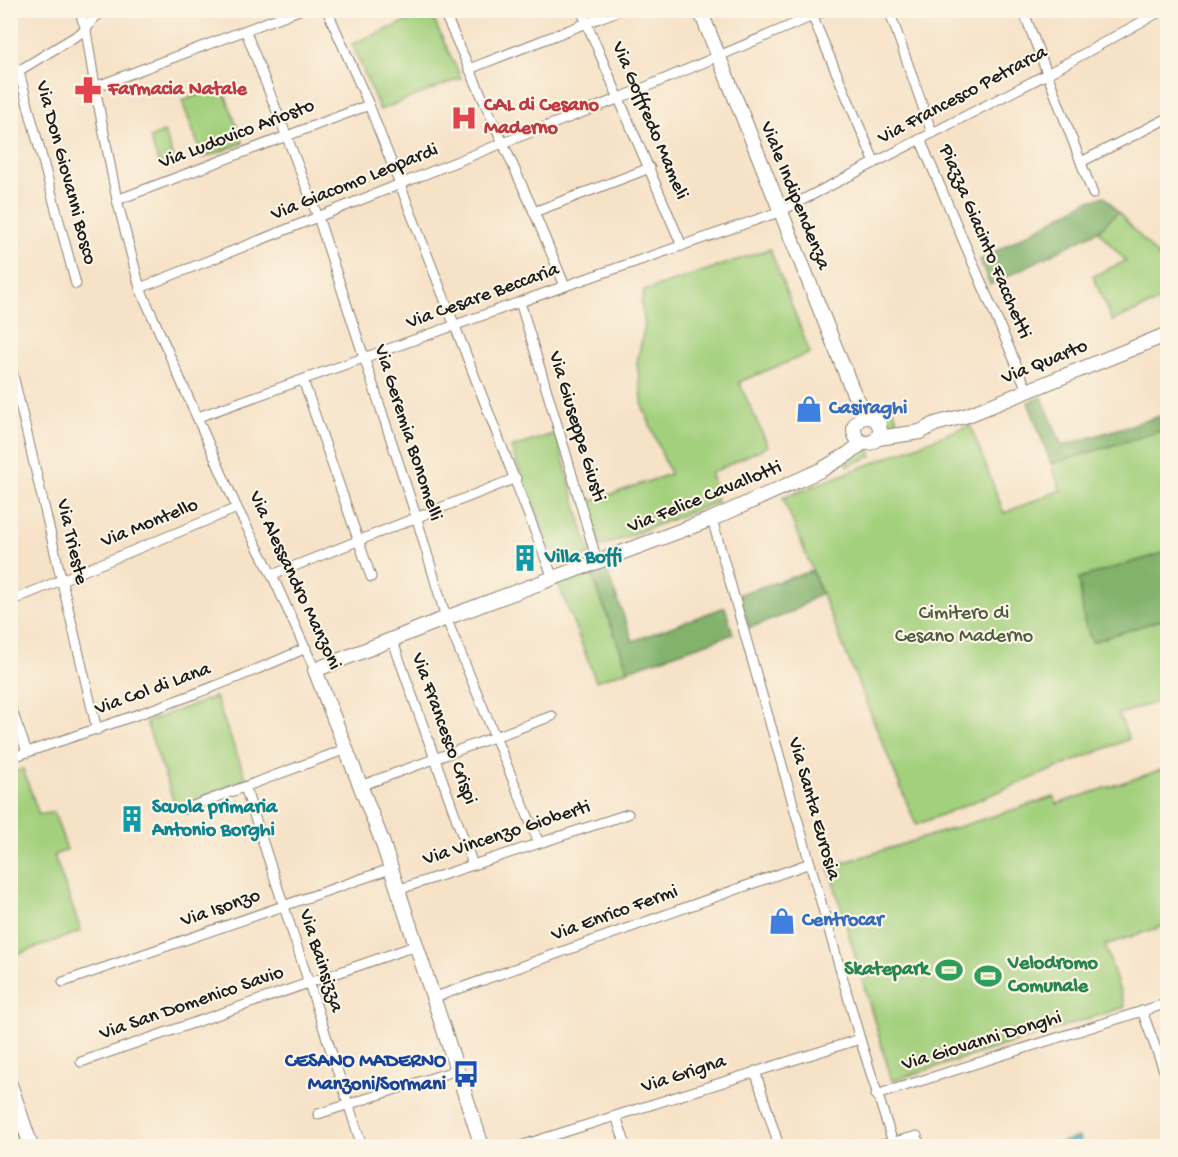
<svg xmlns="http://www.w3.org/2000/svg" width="1178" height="1157" font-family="'Gochi Hand',sans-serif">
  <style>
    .green { fill: #a3d07d; stroke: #60764c; stroke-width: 1.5 }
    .forest { fill: #82b26c; stroke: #4f6744; stroke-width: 1.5 }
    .water { fill: #44b4bc; stroke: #30686c; stroke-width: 1.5 }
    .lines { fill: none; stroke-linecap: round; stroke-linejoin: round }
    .street-casing { stroke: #897f72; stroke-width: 11 }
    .secondary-casing { stroke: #897f72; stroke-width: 16 }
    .street { stroke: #fff; stroke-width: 9 }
    .secondary { stroke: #fff; stroke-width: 14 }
    .labels { text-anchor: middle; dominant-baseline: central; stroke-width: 4.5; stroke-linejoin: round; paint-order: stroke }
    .health-label { font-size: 20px; font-weight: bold; fill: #be3a42; stroke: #fcf5e5; text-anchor: start }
    .street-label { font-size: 20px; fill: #1c1c1c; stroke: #fcf5e5 }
    .shop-label { font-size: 20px; font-weight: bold; fill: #366cbe; stroke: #fcf5e5; text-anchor: start }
    .culture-label { font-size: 20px; font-weight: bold; fill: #0d838f; stroke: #fcf5e5; text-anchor: start }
    .park-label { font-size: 20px; fill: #4b5b3e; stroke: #fcf5e5 }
    .leisure-label { font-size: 20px; font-weight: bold; fill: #27864d; stroke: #fcf5e5; text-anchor: start }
    .transit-label { font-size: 20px; font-weight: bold; fill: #164399; stroke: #fcf5e5; text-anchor: end }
  </style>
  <rect width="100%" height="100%" fill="#fcf5e5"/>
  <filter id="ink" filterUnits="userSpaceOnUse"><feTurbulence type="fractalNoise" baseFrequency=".0167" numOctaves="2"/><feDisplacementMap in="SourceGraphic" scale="12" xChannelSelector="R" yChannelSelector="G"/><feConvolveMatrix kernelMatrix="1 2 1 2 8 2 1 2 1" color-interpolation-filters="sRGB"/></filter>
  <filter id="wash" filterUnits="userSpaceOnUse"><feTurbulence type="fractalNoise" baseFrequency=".008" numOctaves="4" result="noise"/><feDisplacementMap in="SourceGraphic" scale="24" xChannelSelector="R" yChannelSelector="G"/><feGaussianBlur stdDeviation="1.35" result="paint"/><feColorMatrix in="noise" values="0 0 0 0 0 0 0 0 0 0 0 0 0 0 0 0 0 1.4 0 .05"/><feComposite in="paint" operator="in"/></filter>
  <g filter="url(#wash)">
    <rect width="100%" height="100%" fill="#f6e2c7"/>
    <!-- green -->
    <g class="green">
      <polygon points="430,12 461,78 380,110 352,44"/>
      <polygon points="222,86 243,143 203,158 182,101"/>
      <polygon points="164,132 174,158 159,164 150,138"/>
      <polygon points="1118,212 1167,266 1167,305 1163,300 1112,321 1093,276 1126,261 1098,231"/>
      <polygon points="770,249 810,353 739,382 768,446 711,473 717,502 600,547 589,502 670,474 643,407 637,363 645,324 641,303 644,291"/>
      <polygon points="892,406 899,424 889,422 881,413 887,407"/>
      <polygon points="970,425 1004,513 1061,490 1051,464 1167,429 1167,552 1079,579 1092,641 1167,618 1167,699 1119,714 1129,739 916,825 783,498"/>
      <polygon points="556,433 590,555 563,566 557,564 511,448"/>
      <polygon points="862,449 869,449 872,456 848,466 847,461"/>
      <polygon points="590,570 628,670 596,681 558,583"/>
      <polygon points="215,697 246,778 176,808 146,722"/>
      <polygon points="1167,768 1167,925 1105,945 1125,1007 892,1081 829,867 1054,797 1057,804"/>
      <polygon points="23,769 39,815 54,812 67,850 54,855 81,931 11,957 11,773"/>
      <polygon points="14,1118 20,1146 11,1146 11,1120"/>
    </g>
    <!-- forest -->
    <g class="forest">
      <polygon points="1104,196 1118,212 1098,231 990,285 980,260 1089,200 1095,200"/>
      <polygon points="1042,397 1062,446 1167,414 1167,429 1051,464 1028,402"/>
      <polygon points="1167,552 1167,618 1092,642 1084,621 1079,578"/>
      <polygon points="604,564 633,641 725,607 733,634 628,670 590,570"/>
      <polygon points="812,571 821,593 790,613 749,628 739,594"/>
    </g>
    <!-- water -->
    <polygon class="water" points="1079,1137 1082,1146 1060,1146 1059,1143"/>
  </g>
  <g filter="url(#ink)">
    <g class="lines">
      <defs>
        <g id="street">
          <polyline points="79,10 86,30 95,87 117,200 140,288 237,508 272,575 315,670"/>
          <polyline points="327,10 369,105 553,578"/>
          <polyline points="443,10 534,212 565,286"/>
          <polyline points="581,10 682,246"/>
          <polyline points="889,10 932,133"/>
          <polyline points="1023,10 1093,194"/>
          <polyline points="811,13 875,163"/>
          <polyline points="246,32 318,217 417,519 446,618 539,843"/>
          <polyline points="469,69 620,10"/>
          <polyline points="19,72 76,284"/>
          <polyline points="10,76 86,30 92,20 104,10"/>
          <polyline points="95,87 299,10"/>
          <polyline points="920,139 1028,392"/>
          <polyline points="1081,162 1168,118"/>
          <polyline points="117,200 369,105"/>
          <polyline points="534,212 650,168"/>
          <polyline points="140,288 503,143 620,98 827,10"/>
          <polyline points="520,302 566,454 597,561"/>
          <polyline points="10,362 97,730"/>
          <polyline points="303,380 371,577"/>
          <polyline points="198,417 565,286 779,212 1047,74 1163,10"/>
          <polyline points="712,519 860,1039 894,1146"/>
          <polyline points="272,575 516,478"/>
          <polyline points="10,601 237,508"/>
          <polyline points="392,639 473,865"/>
          <polyline points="10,705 27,752"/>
          <path d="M10,758C110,724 210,692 306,648"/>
          <polyline points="360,786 552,716"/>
          <polyline points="245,787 362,1146"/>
          <polyline points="185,809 346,749"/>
          <polyline points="397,890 628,814"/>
          <polyline points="63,982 390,869"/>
          <polyline points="433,998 810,863"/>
          <polyline points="1142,1011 1168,1081"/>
          <polyline points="81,1062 415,946"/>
          <polyline points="755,1071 779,1146"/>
          <polyline points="876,1095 1168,1003"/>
          <polyline points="318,1114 457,1070"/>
          <polyline points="616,1116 626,1146"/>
          <polyline points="520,1146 860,1039"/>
          <polyline points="878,1146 917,1136 920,1146"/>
        </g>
        <g id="secondary">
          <polyline points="700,10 854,394 869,417"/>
          <circle cx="867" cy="430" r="13"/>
          <polyline points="878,438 920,432 935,424 968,415 1168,334"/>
          <polyline points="10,1084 31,1146"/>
          <polyline points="482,1146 382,841 315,670 446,618 712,519 821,470 848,454 862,443"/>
        </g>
      </defs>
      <!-- street casing -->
      <use href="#street" class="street-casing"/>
      <!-- secondary casing -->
      <use href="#secondary" class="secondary-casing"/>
      <!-- street -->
      <use href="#street" class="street"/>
      <!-- secondary -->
      <use href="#secondary" class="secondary"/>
    </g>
  </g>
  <!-- icons -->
  <defs>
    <symbol id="pharmacy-bare" viewBox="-9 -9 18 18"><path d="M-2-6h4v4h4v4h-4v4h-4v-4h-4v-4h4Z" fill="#e0444e" stroke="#fcf5e5" stroke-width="2.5" paint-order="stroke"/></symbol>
    <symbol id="hospital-bare" viewBox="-9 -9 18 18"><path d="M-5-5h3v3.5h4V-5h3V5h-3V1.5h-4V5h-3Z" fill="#e0444e" stroke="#fcf5e5" stroke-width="2.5" paint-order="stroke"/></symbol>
    <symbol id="shop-bare" viewBox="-9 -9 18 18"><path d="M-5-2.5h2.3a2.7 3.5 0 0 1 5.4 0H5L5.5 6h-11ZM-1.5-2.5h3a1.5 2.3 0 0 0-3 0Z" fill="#3f7fe0" stroke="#fcf5e5" stroke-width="2.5" paint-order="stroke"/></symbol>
    <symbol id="building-bare" viewBox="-9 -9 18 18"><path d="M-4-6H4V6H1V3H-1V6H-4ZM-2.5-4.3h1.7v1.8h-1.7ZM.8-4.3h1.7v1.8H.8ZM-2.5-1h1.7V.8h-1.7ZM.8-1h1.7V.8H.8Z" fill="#0f9aa8" stroke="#fcf5e5" stroke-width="2.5" paint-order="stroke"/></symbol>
    <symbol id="stadium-bare" viewBox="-9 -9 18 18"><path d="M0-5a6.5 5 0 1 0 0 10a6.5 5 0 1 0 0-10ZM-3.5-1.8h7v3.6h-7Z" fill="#2e9e5b" stroke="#fcf5e5" stroke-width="2.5" paint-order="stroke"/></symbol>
    <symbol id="bus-bare" viewBox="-9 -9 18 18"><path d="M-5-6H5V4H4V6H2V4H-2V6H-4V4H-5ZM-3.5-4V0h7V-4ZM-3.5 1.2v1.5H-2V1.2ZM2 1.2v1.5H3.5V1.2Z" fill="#1a4fb4" stroke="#fcf5e5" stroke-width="2.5" paint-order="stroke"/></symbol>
  </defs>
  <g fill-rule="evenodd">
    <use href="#pharmacy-bare" x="69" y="71" width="38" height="38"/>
    <use href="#hospital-bare" x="445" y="99" width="38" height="38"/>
    <use href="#shop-bare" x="790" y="390" width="38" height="38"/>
    <use href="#building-bare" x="506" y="539" width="38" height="38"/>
    <use href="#building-bare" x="113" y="800" width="38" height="38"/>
    <use href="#shop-bare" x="763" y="902" width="38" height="38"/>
    <use href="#stadium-bare" x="930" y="951" width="38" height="38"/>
    <use href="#stadium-bare" x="969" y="957" width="38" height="38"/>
    <use href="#bus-bare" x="447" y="1055" width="38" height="38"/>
  </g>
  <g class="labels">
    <!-- health labels -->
    <g class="health-label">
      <text x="108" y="90">Farmacia Natale</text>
      <text x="484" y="106">CAL di Cesano<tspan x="484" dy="23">Maderno</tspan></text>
    </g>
    <!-- street labels -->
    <g class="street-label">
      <text transform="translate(963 96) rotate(-28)">Via Francesco Petrarca</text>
      <text transform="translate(649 121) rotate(67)">Via Goffredo Mameli</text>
      <text transform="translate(237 135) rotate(-21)">Via Ludovico Ariosto</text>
      <text transform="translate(65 173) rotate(75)">Via Don Giovanni Bosco</text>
      <text transform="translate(355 183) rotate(-22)">Via Giacomo Leopardi</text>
      <text transform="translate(794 196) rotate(68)">Viale Indipendenza</text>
      <text transform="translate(984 242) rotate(67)">Piazza Giacinto Facchetti</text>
      <text transform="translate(483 297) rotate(-20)">Via Cesare Beccaria</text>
      <text transform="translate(1045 363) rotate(-22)">Via Quarto</text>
      <text transform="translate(576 427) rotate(73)">Via Giuseppe Giusti</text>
      <text transform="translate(407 433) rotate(72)">Via Geremia Bonomelli</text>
      <text transform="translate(705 498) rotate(-22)">Via Felice Cavallotti</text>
      <text transform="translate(150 524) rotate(-22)">Via Montello</text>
      <text transform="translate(71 542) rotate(77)">Via Trieste</text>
      <text transform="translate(294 581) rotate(65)">Via Alessandro Manzoni</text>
      <text transform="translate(153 690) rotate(-20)">Via Col di Lana</text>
      <text transform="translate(443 729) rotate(70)">Via Francesco Crispi</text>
      <text transform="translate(813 809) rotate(74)">Via Santa Eurosia</text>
      <text transform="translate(507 834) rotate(-18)">Via Vincenzo Gioberti</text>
      <text transform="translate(221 909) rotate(-19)">Via Isonzo</text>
      <text transform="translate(615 914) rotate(-20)">Via Enrico Fermi</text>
      <text transform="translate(320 961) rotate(72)">Via Bainsizza</text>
      <text transform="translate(192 1004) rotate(-19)">Via San Domenico Savio</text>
      <text transform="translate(982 1042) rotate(-17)">Via Giovanni Donghi</text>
      <text transform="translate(684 1075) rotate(-18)">Via Grigna</text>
    </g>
    <!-- shop labels -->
    <g class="shop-label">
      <text x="829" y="409">Casiraghi</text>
      <text x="802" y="921">Centrocar</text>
    </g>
    <!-- culture labels -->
    <g class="culture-label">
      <text x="545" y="558">Villa Boffi</text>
      <text x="152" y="808">Scuola primaria<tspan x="152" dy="23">Antonio Borghi</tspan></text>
    </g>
    <!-- park labels -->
    <g class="park-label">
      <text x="964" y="614">Cimitero di<tspan x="964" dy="23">Cesano Maderno</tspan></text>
    </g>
    <!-- leisure labels -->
    <g class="leisure-label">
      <text x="1008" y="964">Velodromo<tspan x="1008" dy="23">Comunale</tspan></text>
      <text x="929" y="970" text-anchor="end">Skatepark</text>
    </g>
    <!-- transit labels -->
    <g class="transit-label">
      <text x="446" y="1062">CESANO MADERNO<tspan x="446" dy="23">Manzoni/Sormani</tspan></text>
    </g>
  </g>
  <!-- margin -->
  <rect width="1178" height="1157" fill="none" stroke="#fcf5e5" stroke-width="36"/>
</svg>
